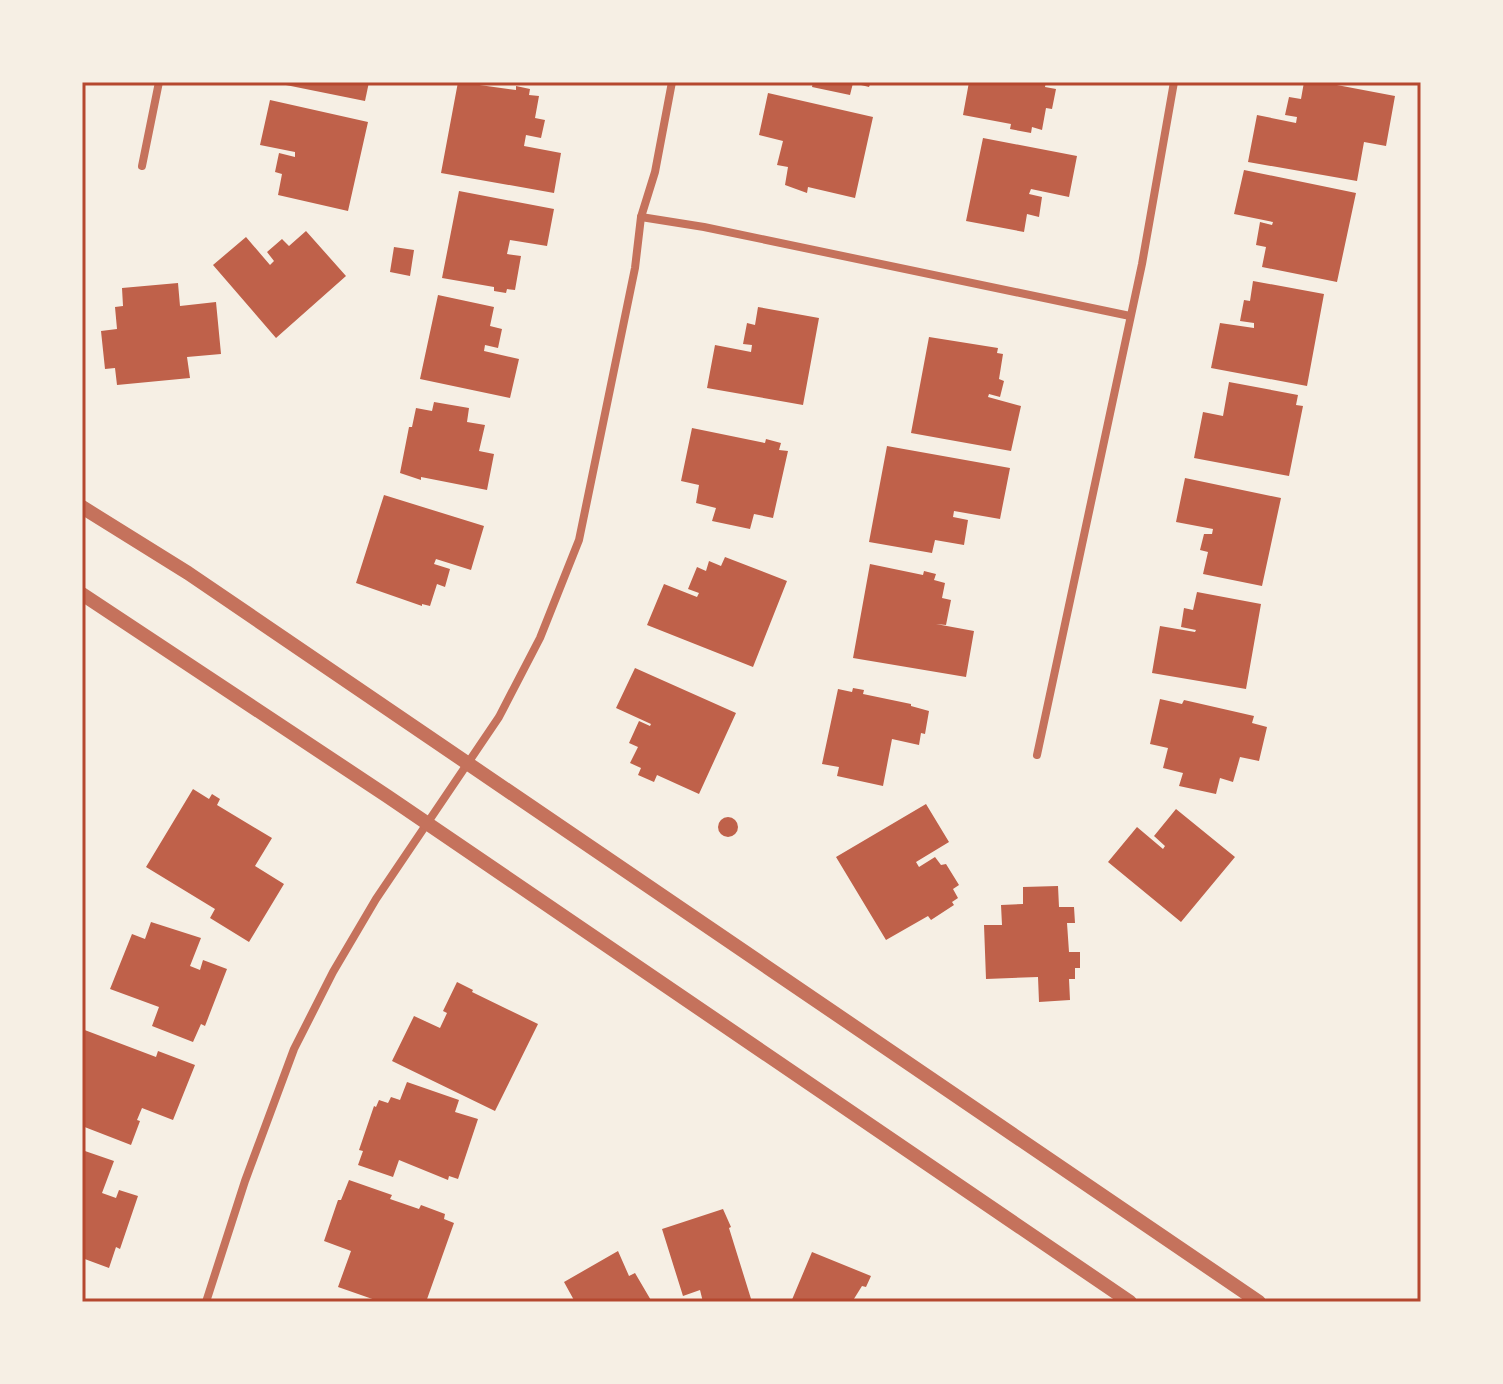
<svg xmlns="http://www.w3.org/2000/svg" width="1503" height="1384" font-family="Arial,sans-serif">
  <style>
    .building { fill: #bf614a }
    .lines { fill: none; stroke-linecap: round; stroke-linejoin: round }
    .minor { stroke: #c5725c; stroke-width: 8 }
    .tertiary { stroke: #c5725c; stroke-width: 14 }
    .neatline { fill: none; stroke: #b5482f; stroke-width: 3 }
  </style>
  <rect width="100%" height="100%" fill="#f6efe4"/>
  <!-- building -->
  <g class="building">
    <polygon points="271,82 369,82 365,101"/>
    <polygon points="458,82 516,90 516,86 530,89 529,95 539,96 535,118 545,120 541,138 526,135 524,146 561,153 554,193 441,173"/>
    <polygon points="813,82 871,82 869,87 853,83 850,95 812,87"/>
    <polygon points="969,82 1046,82 1045,87 1056,89 1052,109 1046,108 1042,130 1032,127 1031,133 1010,129 1011,124 963,115"/>
    <polygon points="1304,82 1321,82 1395,96 1386,146 1364,142 1357,181 1248,162 1257,115 1296,123 1297,117 1285,115 1289,97 1301,99"/>
    <polygon points="768,93 873,117 855,198 808,187 807,193 785,185 788,167 777,165 783,141 759,135"/>
    <polygon points="270,100 368,122 348,211 278,195 282,174 275,172 279,153 295,157 295,152 260,145"/>
    <polygon points="983,138 1077,156 1069,197 1031,189 1029,194 1042,197 1039,217 1027,214 1024,232 966,221"/>
    <polygon points="1244,170 1356,193 1337,282 1262,267 1266,247 1256,245 1260,222 1272,225 1273,222 1234,214"/>
    <polygon points="459,191 554,209 547,246 510,240 507,254 521,256 515,290 507,289 506,293 494,291 494,287 442,278"/>
    <polygon points="306,231 346,276 276,338 213,265 246,237 270,265 274,261 267,252 282,239 289,246"/>
    <polygon points="394,247 414,250 410,276 390,272"/>
    <polygon points="1253,281 1324,294 1307,386 1211,368 1220,323 1254,328 1254,323 1240,321 1244,300 1250,301"/>
    <polygon points="178,283 180,306 216,302 221,354 187,357 190,378 117,385 115,368 105,369 101,331 117,329 115,307 123,306 122,288"/>
    <polygon points="438,295 494,307 490,326 502,329 498,348 485,345 484,351 519,359 510,398 420,379"/>
    <polygon points="758,307 819,318 803,405 707,388 715,345 751,352 752,345 743,344 747,323 755,325"/>
    <polygon points="929,337 998,348 997,353 1003,354 999,379 1004,381 1000,397 989,394 988,397 1021,406 1011,451 911,433"/>
    <polygon points="1229,382 1298,395 1296,405 1303,406 1289,476 1194,458 1203,412 1223,416"/>
    <polygon points="434,402 469,408 467,422 485,425 479,451 494,454 487,490 421,477 421,480 400,473 409,427 412,427 416,408 432,411"/>
    <polygon points="692,428 765,443 766,439 781,443 779,450 788,451 773,518 754,514 750,529 712,521 716,508 696,503 699,485 681,481"/>
    <polygon points="887,446 1010,468 1000,519 954,511 953,517 968,520 964,545 935,540 932,553 869,542"/>
    <polygon points="1185,478 1281,498 1262,586 1203,574 1208,552 1200,550 1204,534 1212,534 1213,529 1176,522"/>
    <polygon points="384,495 484,526 471,570 436,559 434,564 450,569 445,587 437,584 430,606 422,604 422,606 356,583"/>
    <polygon points="725,557 787,581 753,667 647,625 664,584 697,597 699,593 688,589 697,567 706,571 709,561 721,566"/>
    <polygon points="870,564 923,575 924,571 936,574 934,580 945,583 942,598 951,600 946,625 936,624 974,631 966,677 853,658"/>
    <polygon points="1197,592 1261,604 1246,689 1152,673 1160,626 1195,632 1196,630 1181,627 1184,608 1193,610"/>
    <polygon points="635,668 736,713 699,794 657,775 654,782 638,775 641,768 630,763 638,747 629,743 639,721 650,726 651,724 616,708"/>
    <polygon points="853,688 864,690 863,694 911,704 911,706 929,711 925,734 921,733 919,745 892,739 883,786 837,776 839,767 822,764 838,689 852,692"/>
    <polygon points="1160,699 1182,704 1184,700 1254,716 1252,723 1267,727 1259,761 1240,757 1233,782 1220,778 1216,794 1179,786 1183,773 1163,768 1168,748 1150,744"/>
    <polygon points="193,789 209,799 212,794 220,799 217,805 272,838 255,866 284,884 249,942 210,918 215,909 146,867"/>
    <polygon points="926,804 949,842 916,862 919,867 935,857 941,865 946,864 959,885 953,889 958,898 952,902 954,905 931,920 928,916 886,940 836,857"/>
    <polygon points="1176,809 1235,857 1181,922 1108,862 1137,827 1163,849 1165,846 1154,836"/>
    <circle cx="728" cy="827" r="10"/>
    <polygon points="1058,886 1059,907 1074,907 1075,923 1067,923 1069,952 1080,952 1080,968 1075,968 1075,979 1069,979 1070,1000 1039,1002 1038,977 986,979 984,925 1002,925 1001,905 1023,904 1023,887"/>
    <polygon points="151,922 201,938 190,966 200,970 203,960 227,969 205,1026 201,1024 193,1042 152,1026 159,1007 110,989 132,934 145,939"/>
    <polygon points="457,982 473,990 472,992 538,1024 495,1111 392,1061 414,1016 440,1028 447,1013 443,1011"/>
    <polygon points="82,1029 156,1057 158,1051 195,1065 173,1120 142,1108 137,1120 140,1121 131,1145 82,1126"/>
    <polygon points="407,1082 459,1100 455,1112 478,1119 458,1179 449,1176 448,1180 399,1160 393,1177 358,1165 363,1151 359,1150 374,1106 376,1107 379,1100 388,1103 391,1097 400,1100"/>
    <polygon points="82,1150 114,1161 102,1193 116,1198 119,1190 138,1196 120,1249 116,1247 109,1268 82,1258"/>
    <polygon points="349,1180 392,1195 390,1199 419,1209 421,1205 445,1214 444,1219 454,1223 426,1302 381,1302 338,1287 351,1251 324,1241 338,1200 341,1200"/>
    <polygon points="723,1209 731,1227 729,1228 752,1302 703,1302 700,1290 683,1296 662,1229"/>
    <polygon points="618,1251 629,1276 635,1273 652,1302 575,1302 564,1282"/>
    <polygon points="812,1252 871,1276 866,1287 862,1286 852,1302 791,1302"/>
  </g>
  <g class="lines">
    <!-- minor -->
    <g class="minor">
      <polyline points="142,166 159,82"/>
      <polyline points="641,217 704,227 1130,316"/>
      <polyline points="1037,755 1142,264 1174,82"/>
      <polyline points="206,1302 245,1181 294,1049 333,972 376,899 499,717 540,638 579,540 635,268 641,217 655,172 672,82"/>
    </g>
    <!-- tertiary -->
    <g class="tertiary">
      <polyline points="82,507 188,573 1259,1302"/>
      <polyline points="82,594 387,796 1130,1302"/>
    </g>
  </g>
  <!-- border -->
  <rect width="1503" height="1384" fill="none" stroke="#f6efe4" stroke-width="168"/>
  <rect x="84" y="84" width="1335" height="1216" class="neatline"/>
</svg>
